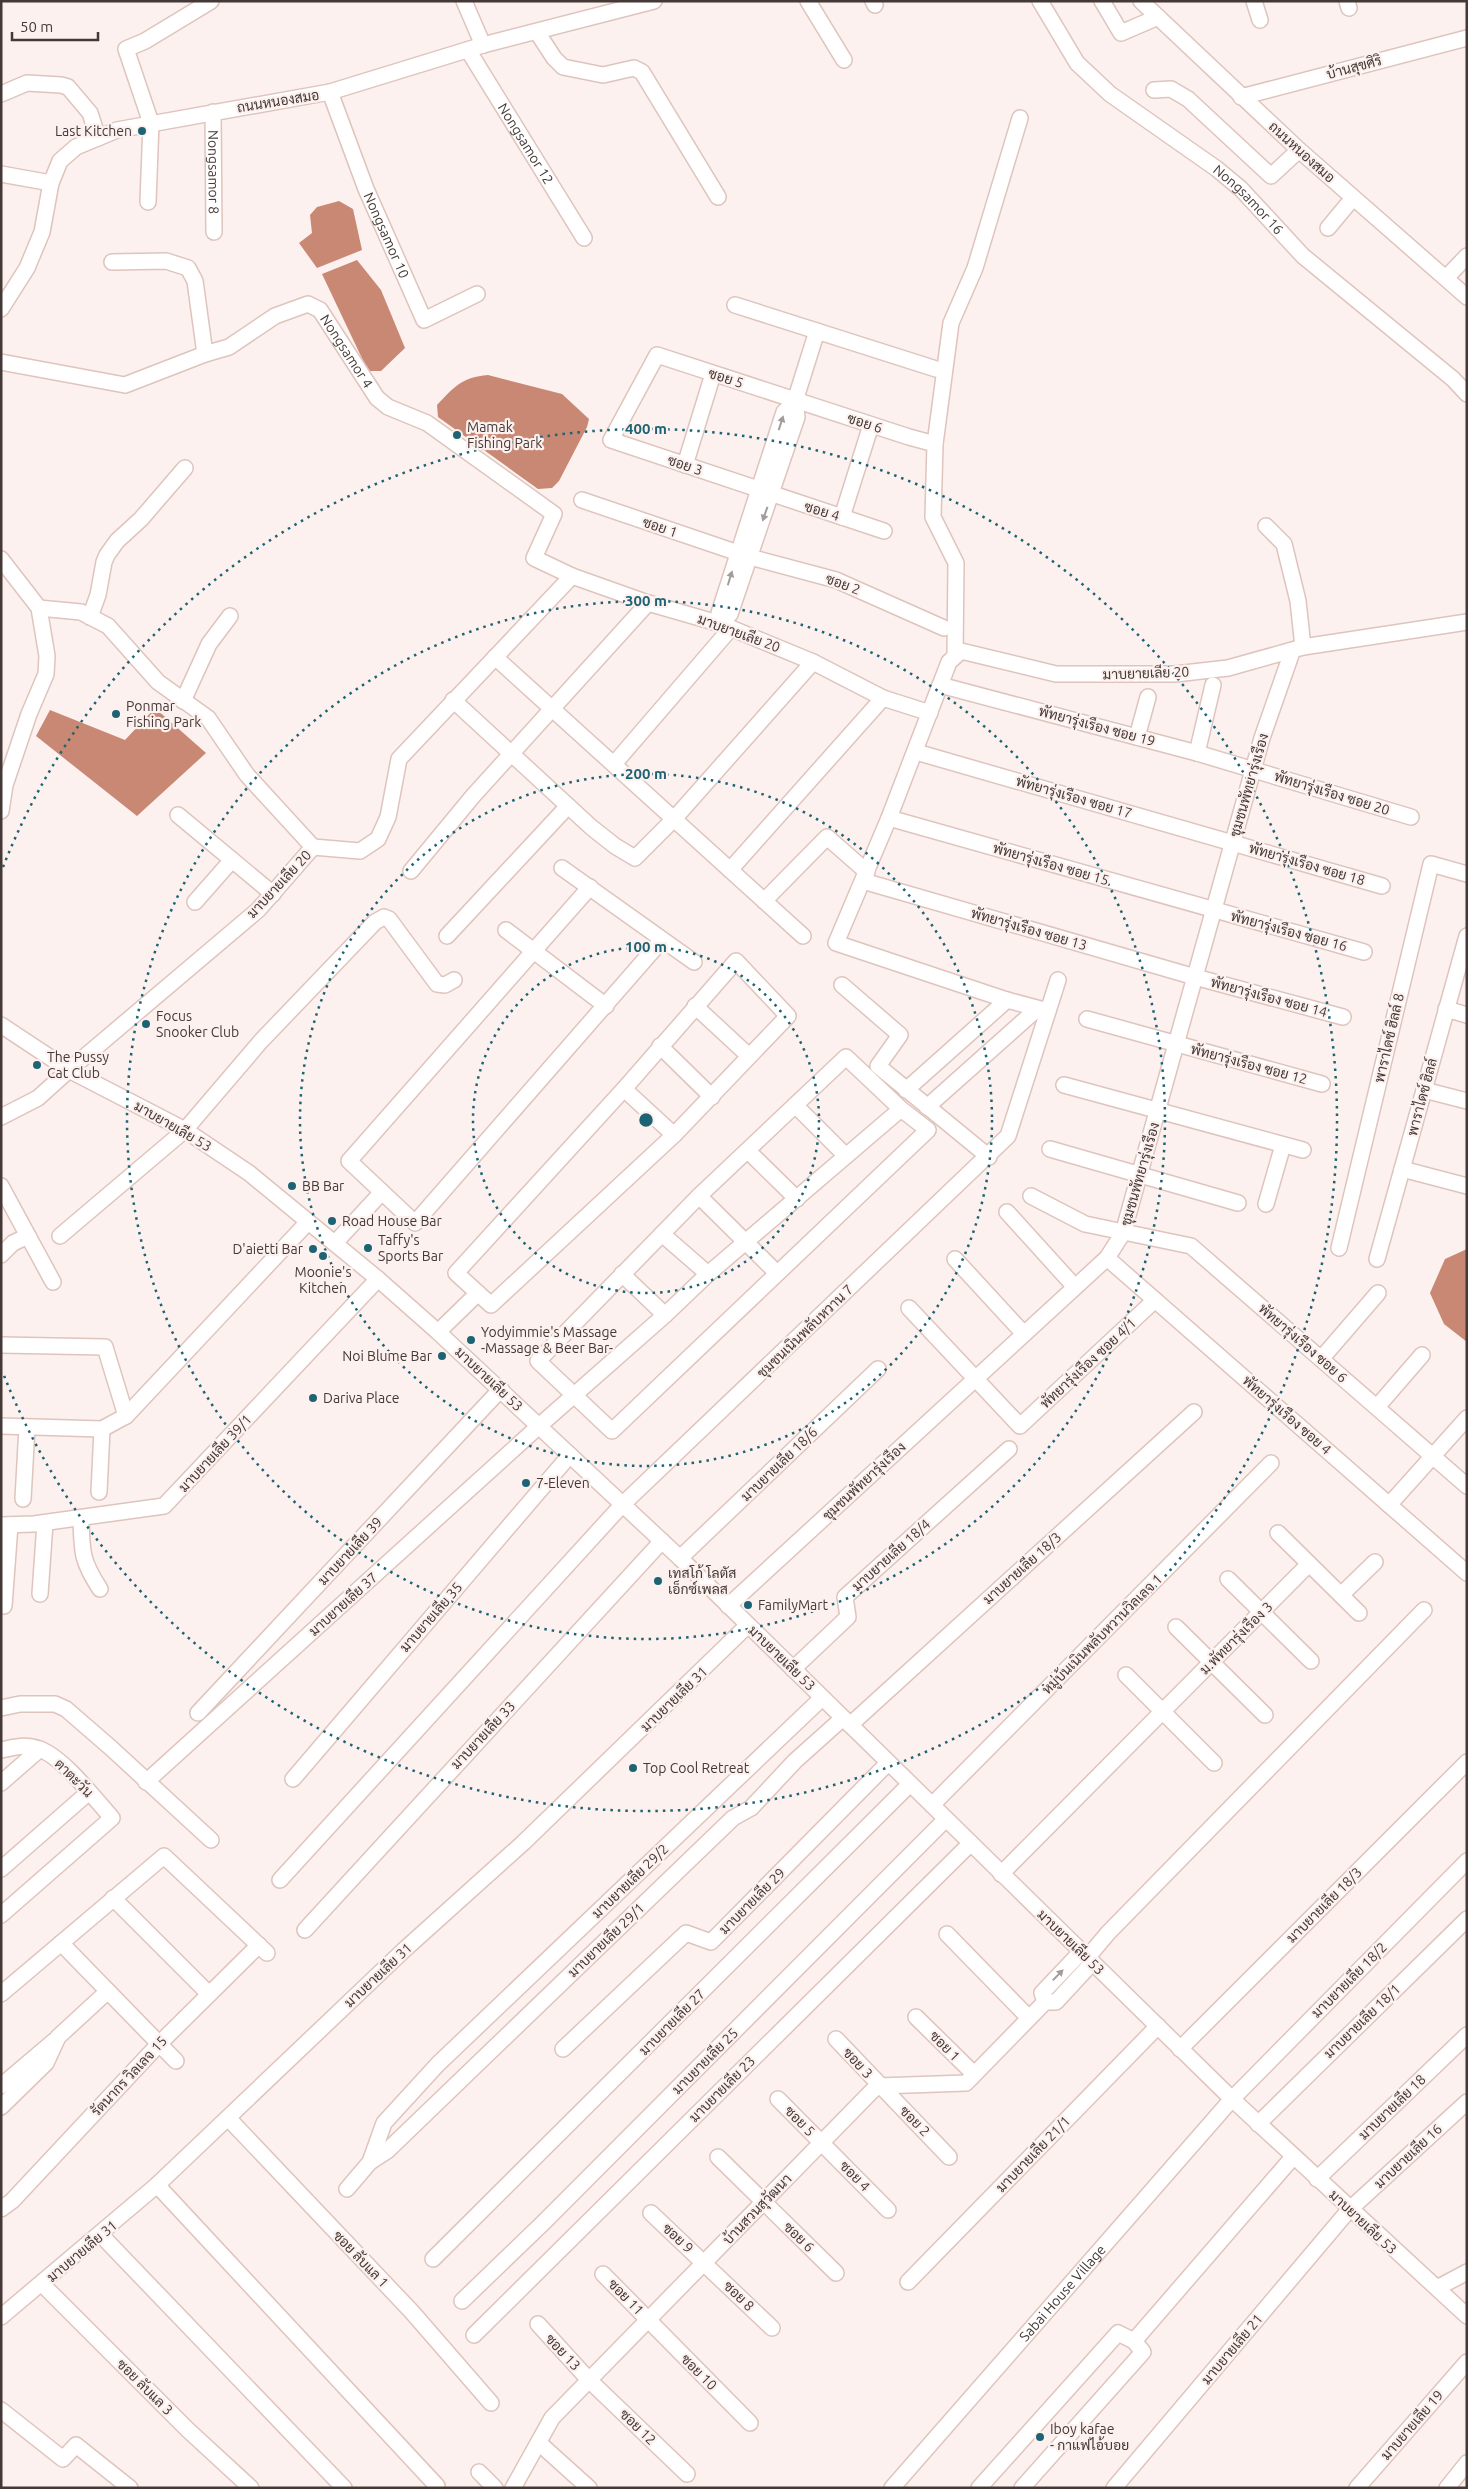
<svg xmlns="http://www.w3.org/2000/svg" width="1468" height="2489" font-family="Ubuntu,Sarabun,sans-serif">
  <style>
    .water { fill: #c88874 }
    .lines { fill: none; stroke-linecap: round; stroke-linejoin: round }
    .minor-casing { stroke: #dfc4bd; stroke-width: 18 }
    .minor { stroke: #fff; stroke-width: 15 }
    .oneway { fill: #a29c9a }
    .ring { fill: none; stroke: #1d6374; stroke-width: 2.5; stroke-dasharray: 2.5 5 }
    .poi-dot { fill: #1d6374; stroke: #fcf1ee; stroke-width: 2 }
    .labels { text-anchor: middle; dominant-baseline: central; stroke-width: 4.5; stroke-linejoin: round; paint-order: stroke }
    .street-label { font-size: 14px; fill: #443936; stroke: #fcf1ee }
    .poi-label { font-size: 14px; fill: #443936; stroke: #fcf1ee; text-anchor: start }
    .centre { fill: #1d6374; stroke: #fcf1ee; stroke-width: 2.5 }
    .ring-label { font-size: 15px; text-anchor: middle; font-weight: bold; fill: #1d6374; stroke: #fcf1ee; stroke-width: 4.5; stroke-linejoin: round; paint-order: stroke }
  </style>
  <rect width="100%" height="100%" fill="#fcf1ee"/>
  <!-- water -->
  <g class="water">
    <polygon points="339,201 353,209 362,250 317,268 299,243 312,233 310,215 317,207"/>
    <polygon points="357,260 381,290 405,348 381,371 368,371 322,274"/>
    <path d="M488,375L562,394L589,419L587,427L559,481L552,488L538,489L438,417L437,405C454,387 462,377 488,375Z"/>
    <polygon points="155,708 206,753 137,816 36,736 50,710 125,740"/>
    <polygon points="1467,1249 1467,1342 1444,1324 1430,1293 1445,1259"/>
  </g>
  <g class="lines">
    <defs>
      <g id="minor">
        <polyline points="464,1 483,45"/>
        <polyline points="808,1 844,60"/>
        <polyline points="873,1 875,5"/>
        <path id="s1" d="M1040,1L1077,63L1110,94L1217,169L1241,189L1303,256L1453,379L1467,394"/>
        <polyline points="1102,1 1121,33 1158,17"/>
        <polyline points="1141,1 1299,150 1467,297"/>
        <polyline points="1254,1 1260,20"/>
        <polyline points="1347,1 1349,8"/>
        <polyline points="537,32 554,58 563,67 603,75 634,68 642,72 718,197"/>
        <path id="s2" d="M468,50L584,238"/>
        <polyline points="1154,90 1171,89 1188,99 1271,176 1299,150"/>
        <path id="s3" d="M330,92L366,189L424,320L477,294"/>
        <polyline points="1,94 27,83 61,85 68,87 90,113 98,138"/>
        <polyline points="1241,97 1467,38"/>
        <path id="s4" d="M213,112L214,232"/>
        <polyline points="1,174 51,183"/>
        <polyline points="148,202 151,123 126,49 145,41 211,1"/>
        <polyline points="1328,228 1353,198"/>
        <polyline points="112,262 166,261 188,268 195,281 205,354"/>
        <polyline points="1446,278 1467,256"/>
        <polyline points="735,305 936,369"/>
        <polyline points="1,309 27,268 42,232 51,183 60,161 76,147 117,130 330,92 483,45 654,1"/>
        <path id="s5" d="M1,362L125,385L205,354L229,347L275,316L308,304L320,310L377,398L388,407L427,423L554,514L534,558L572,576L648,603L721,624L813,662L883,698L930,713"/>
        <polyline points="685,465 713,374"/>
        <polyline points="582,500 750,557 836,580 944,628"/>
        <polyline points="842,517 871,425"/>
        <polyline points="1266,526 1284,544 1298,601 1303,647"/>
        <polyline points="884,531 611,440 657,355 909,437 935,444"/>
        <polyline points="1,559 39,608 47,656 46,674 29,714 5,785 1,811"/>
        <polyline points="39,608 81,612 108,626 158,682 208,718 247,775 313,847"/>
        <polyline points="90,617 98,595 104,562 107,555 117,541 141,519 185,468"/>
        <polyline points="721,623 719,613 784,412 795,401"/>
        <polyline points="721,624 730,614 797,417 795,401 817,331"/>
        <polyline points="955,655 956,563 933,517 935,444 951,323 975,268 1020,118"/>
        <polyline points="495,657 803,936"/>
        <polyline points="940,685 1197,753 1411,817"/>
        <polyline points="453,700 591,827 615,846 635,858 674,819 813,662"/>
        <polyline points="183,701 209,644 230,616"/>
        <polyline points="1137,737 1148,697"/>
        <polyline points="916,752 1382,886"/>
        <polyline points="1197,753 1213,685"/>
        <polyline points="614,764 731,628"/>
        <polyline points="178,815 273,894"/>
        <polyline points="889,818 1364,952"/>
        <polyline points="562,868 694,962"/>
        <polyline points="730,870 883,698"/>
        <polyline points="411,871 473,796 648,603"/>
        <polyline points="863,881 1195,977 1343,1017"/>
        <polyline points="590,887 349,1161 415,1223 662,940"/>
        <polyline points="764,901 827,837 867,872"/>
        <polyline points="195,902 232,860"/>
        <polyline points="506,930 606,1006"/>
        <polyline points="447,936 568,806"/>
        <polygon points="736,961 788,1016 674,1135 491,1305 456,1273 624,1089"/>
        <polyline points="842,985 900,1035 878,1066 989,1157"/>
        <polyline points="695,1006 749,1056"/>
        <polyline points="1446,1009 1467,1015"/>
        <polyline points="1048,1011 1007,1000 836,943 889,818 949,662 961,651 1056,674 1175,674 1228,668 1303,647 1467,622"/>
        <polyline points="1087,1019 1322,1084"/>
        <polyline points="1,1025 69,1070 185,1130 249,1173 378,1279 438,1332 680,1558 1232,2099 1467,2316"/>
        <polyline points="660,1046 712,1097"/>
        <polygon points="846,1057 901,1109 928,1130 612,1431 538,1361 699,1196"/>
        <polyline points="1064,1085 1303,1150"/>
        <polyline points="624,1089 674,1135"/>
        <polyline points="906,1090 1007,1000"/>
        <polyline points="1424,1090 1467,1101"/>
        <polyline points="795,1105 845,1155"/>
        <polyline points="927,1107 1037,1009"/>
        <polyline points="1,1117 38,1098 69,1070 258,910 313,847 360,851 378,839 388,817 399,759 572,576"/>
        <polyline points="1050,1149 1238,1203"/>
        <polyline points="748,1151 797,1199"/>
        <polyline points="1402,1169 1467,1186"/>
        <polyline points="1,1186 53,1282"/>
        <polyline points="699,1196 777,1273"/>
        <polyline points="1031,1196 1085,1224 1191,1246 1467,1486"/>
        <polyline points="1266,1204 1283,1145"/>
        <polyline points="1007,1212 1075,1287"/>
        <polyline points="662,1234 708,1274"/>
        <polyline points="60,1236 185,1130 261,1041 375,922 384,917 389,919 437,984 445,985 454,980"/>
        <polyline points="335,1243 382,1192"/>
        <polyline points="1339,1248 1431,864 1467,874"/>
        <polyline points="1,1255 13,1243 28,1236"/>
        <polyline points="1107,1258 1467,1573"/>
        <polyline points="955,1259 1024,1334"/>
        <polyline points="1377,1259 1467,936"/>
        <polyline points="622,1274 665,1315"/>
        <polyline points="909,1308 1020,1426 1155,1300"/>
        <polyline points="438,1332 478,1293"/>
        <polyline points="1,1345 105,1347 126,1416"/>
        <polyline points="1321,1359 1378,1293"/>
        <polyline points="1377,1407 1422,1355"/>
        <polyline points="1,1426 102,1429 126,1416 308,1222"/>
        <polyline points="99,1492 102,1429"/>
        <polyline points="23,1499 27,1427"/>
        <polyline points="1389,1505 1467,1418"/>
        <path d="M81,1518C82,1552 81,1560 100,1589"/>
        <polyline points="1,1525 34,1524 164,1506 378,1279"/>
        <polyline points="1278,1533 1359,1613"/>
        <polyline points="680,1558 878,1369"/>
        <polyline points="1228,1579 1311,1661"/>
        <polyline points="40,1594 45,1523"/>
        <polyline points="1341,1595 1375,1562"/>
        <polyline points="4,1606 10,1525"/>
        <polyline points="728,1606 1107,1258 1123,1233 1262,738 1292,652"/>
        <polyline points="1176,1627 1265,1715"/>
        <polyline points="793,1669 848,1617 845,1597 1009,1449"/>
        <polyline points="1126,1675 1214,1763"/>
        <polyline points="1,1708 20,1704 55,1704 66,1709 111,1748 211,1840"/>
        <polyline points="198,1713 501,1389"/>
        <polyline points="850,1725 1194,1412"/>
        <path d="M1,1750C14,1747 26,1744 39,1749C62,1756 95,1799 112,1818L1,1915"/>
        <polyline points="293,1779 570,1455"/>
        <polyline points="146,1782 539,1426 665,1315 708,1274 901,1109"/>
        <polyline points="1,1783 40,1749"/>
        <polyline points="932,1805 1271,1463"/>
        <polyline points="1,1869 89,1792"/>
        <polyline points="1001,1874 1309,1564"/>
        <polyline points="280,1880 622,1505 1008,1136 1058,980"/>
        <polyline points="113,1898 209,1994"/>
        <polyline points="305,1930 662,1541"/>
        <polyline points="947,1934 1029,2018"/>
        <polyline points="61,1943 176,2061"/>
        <polyline points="1087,1958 1108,1933 1424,1610"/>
        <polyline points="1,1994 164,1856 267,1953"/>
        <polyline points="1045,2002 1042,1993 1081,1952"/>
        <polyline points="916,2017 974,2074"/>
        <polyline points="836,2039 949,2157"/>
        <polyline points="563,2049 686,1933 711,1942 888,1763"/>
        <polyline points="1180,2049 1467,1762"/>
        <polyline points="1,2086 54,2041"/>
        <polyline points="778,2099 888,2210"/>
        <polyline points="1,2107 46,2063 58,2037 108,1991"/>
        <polyline points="228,2118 412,2312 491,2403"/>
        <polyline points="1258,2124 1467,1919"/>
        <polyline points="718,2157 836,2273"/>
        <polyline points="370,2162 387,2151 733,1818 751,1808 795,1761 843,1718"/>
        <polyline points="1317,2179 1467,2035"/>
        <polyline points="157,2185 437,2486"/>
        <polyline points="347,2189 370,2162 384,2123 438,2064 822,1698"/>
        <polyline points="1,2209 12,2201 159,2044 259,1945"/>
        <polyline points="651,2213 772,2328"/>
        <polyline points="101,2235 344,2488"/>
        <polyline points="433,2259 910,1784"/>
        <polyline points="603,2274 750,2423"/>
        <polyline points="908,2282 1158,2026"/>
        <polyline points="42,2284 188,2430 251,2488"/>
        <polyline points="1437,2288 1467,2272"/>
        <polyline points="462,2301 543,2223 946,1819"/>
        <polyline points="1,2317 157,2185 404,1950 523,1843 748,1625"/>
        <polyline points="538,2324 589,2380 687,2474"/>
        <polyline points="474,2335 971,1843"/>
        <polyline points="1134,2341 1293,2157"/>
        <polyline points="1,2410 63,2459 76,2445 130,2488"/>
        <polyline points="539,2443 589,2488"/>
        <polyline points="479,2472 495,2488"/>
        <polyline points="513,2488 552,2418 873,2090 879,2086 966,2083 1045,2002 1056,2002 1092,1963"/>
        <path id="s6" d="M892,2488L1232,2099L1467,1861"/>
        <polyline points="979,2488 1118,2333 1134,2341 1143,2352 1022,2488"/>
        <polyline points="1114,2488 1349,2210 1467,2102"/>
        <polyline points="1357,2488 1467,2362"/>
        <polyline points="1447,2488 1467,2463"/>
      </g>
    </defs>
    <!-- minor casing -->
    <use href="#minor" class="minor-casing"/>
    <!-- minor -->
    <use href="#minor" class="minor"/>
  </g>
  <!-- one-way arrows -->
  <defs><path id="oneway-solid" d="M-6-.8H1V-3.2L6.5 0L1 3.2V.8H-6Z" transform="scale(1.25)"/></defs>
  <g class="oneway">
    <use href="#oneway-solid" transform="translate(781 423) rotate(-72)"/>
    <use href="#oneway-solid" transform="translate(765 514) rotate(109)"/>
    <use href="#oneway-solid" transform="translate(730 578) rotate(-73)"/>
    <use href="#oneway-solid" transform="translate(1058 1975) rotate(-46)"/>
  </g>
  <!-- distance rings -->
  <g class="ring">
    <circle cx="646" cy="1120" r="173"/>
    <circle cx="646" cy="1120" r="346"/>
    <circle cx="646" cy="1120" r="519"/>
    <path d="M3 867A691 691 0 1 1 3 1373"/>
  </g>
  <!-- markers -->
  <g class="poi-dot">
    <circle cx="142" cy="131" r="5"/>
    <circle cx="457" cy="435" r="5"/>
    <circle cx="116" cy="714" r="5"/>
    <circle cx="146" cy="1024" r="5"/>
    <circle cx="37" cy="1065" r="5"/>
    <circle cx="292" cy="1186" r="5"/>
    <circle cx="332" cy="1221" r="5"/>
    <circle cx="368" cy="1248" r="5"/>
    <circle cx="313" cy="1249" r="5"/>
    <circle cx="323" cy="1256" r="5"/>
    <circle cx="471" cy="1340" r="5"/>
    <circle cx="442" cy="1356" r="5"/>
    <circle cx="313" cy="1398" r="5"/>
    <circle cx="526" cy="1483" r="5"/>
    <circle cx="658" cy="1581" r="5"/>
    <circle cx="748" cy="1605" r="5"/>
    <circle cx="633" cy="1768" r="5"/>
    <circle cx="1040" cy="2437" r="5"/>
  </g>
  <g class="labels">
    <!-- street labels -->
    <g class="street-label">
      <text transform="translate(1354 67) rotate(-15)">บ้านสุขศิริ</text>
      <text transform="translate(278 101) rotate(-9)">ถนนหนองสมอ</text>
      <text stroke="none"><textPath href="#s2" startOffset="110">Nongsamor 12</textPath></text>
      <text transform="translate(1302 152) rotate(42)">ถนนหนองสมอ</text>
      <text stroke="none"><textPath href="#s4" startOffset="60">Nongsamor 8</textPath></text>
      <text stroke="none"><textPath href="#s1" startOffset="292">Nongsamor 16</textPath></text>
      <text stroke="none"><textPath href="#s3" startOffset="154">Nongsamor 10</textPath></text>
      <text stroke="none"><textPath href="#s5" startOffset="390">Nongsamor 4</textPath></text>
      <text transform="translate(726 378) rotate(18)">ซอย 5</text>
      <text transform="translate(865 423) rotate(18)">ซอย 6</text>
      <text transform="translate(685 465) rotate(19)">ซอย 3</text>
      <text transform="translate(822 511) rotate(17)">ซอย 4</text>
      <text transform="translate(660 527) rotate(19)">ซอย 1</text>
      <text transform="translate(843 584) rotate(20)">ซอย 2</text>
      <text transform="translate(739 633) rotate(20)">มาบยายเลีย 20</text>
      <text transform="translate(1146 673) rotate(-2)">มาบยายเลีย 20</text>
      <text transform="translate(1097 726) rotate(15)">พัทยารุ่งเรือง ซอย 19</text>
      <text transform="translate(1249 785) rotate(-74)">ชุมชนพัทยารุ่งเรือง</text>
      <text transform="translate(1332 793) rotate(17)">พัทยารุ่งเรือง ซอย 20</text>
      <text transform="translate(1074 797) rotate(16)">พัทยารุ่งเรือง ซอย 17</text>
      <text transform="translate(1051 864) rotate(16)">พัทยารุ่งเรือง ซอย 15</text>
      <text transform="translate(1307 864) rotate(16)">พัทยารุ่งเรือง ซอย 18</text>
      <text transform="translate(279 884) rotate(-47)">มาบยายเลีย 20</text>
      <text transform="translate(1029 929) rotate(16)">พัทยารุ่งเรือง ซอย 13</text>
      <text transform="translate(1289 931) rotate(15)">พัทยารุ่งเรือง ซอย 16</text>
      <text transform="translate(1269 997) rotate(15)">พัทยารุ่งเรือง ซอย 14</text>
      <text transform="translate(1389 1038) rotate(-77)">พาราไดซ์ ฮิลล์ 8</text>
      <text transform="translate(1249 1064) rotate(15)">พัทยารุ่งเรือง ซอย 12</text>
      <text transform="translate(1422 1097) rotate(-75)">พาราไดซ์ ฮิลล์</text>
      <text transform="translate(173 1126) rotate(30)">มาบยายเลีย 53</text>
      <text transform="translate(1140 1174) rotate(-74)">ชุมชนพัทยารุ่งเรือง</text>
      <text transform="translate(805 1331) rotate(-44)">ชุมชนเนินพลับหวาน 7</text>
      <text transform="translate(1303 1343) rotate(41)">พัทยารุ่งเรือง ซอย 6</text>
      <text transform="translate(1088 1363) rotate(-43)">พัทยารุ่งเรือง ซอย 4/1</text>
      <text transform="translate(489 1379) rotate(43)">มาบยายเลีย 53</text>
      <text transform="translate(1287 1415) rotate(41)">พัทยารุ่งเรือง ซอย 4</text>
      <text transform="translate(215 1453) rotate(-47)">มาบยายเลีย 39/1</text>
      <text transform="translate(779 1464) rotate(-44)">มาบยายเลีย 18/6</text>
      <text transform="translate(864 1481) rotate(-43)">ชุมชนพัทยารุ่งเรือง</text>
      <text transform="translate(350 1551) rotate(-47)">มาบยายเลีย 39</text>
      <text transform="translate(891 1555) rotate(-42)">มาบยายเลีย 18/4</text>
      <text transform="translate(1022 1568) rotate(-42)">มาบยายเลีย 18/3</text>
      <text transform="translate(343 1604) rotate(-42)">มาบยายเลีย 37</text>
      <text transform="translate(431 1617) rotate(-49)">มาบยายเลีย 35</text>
      <text transform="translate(1102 1634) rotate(-45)">หมู่บ้นเนินพลับหวานวิลเลจ 1</text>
      <text transform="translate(1236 1638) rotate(-45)">ม.พัทยารุ่งเรือง 3</text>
      <text transform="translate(782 1658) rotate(44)">มาบยายเลีย 53</text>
      <text transform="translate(674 1699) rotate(-44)">มาบยายเลีย 31</text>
      <text transform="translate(483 1735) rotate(-47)">มาบยายเลีย 33</text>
      <text transform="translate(74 1778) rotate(45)">ตาตะวัน</text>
      <text transform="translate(630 1881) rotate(-44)">มาบยายเลีย 29/2</text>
      <text transform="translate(752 1901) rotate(-45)">มาบยายเลีย 29</text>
      <text transform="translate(1324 1905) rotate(-45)">มาบยายเลีย 18/3</text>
      <text transform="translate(606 1940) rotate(-44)">มาบยายเลีย 29/1</text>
      <text transform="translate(1071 1942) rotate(44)">มาบยายเลีย 53</text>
      <text transform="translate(378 1975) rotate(-43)">มาบยายเลีย 31</text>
      <text transform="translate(1349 1980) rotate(-45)">มาบยายเลีย 18/2</text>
      <text transform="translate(1362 2021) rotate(-44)">มาบยายเลีย 18/1</text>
      <text transform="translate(672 2022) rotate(-45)">มาบยายเลีย 27</text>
      <text transform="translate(945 2046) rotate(45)">ซอย 1</text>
      <text transform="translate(705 2061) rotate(-45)">มาบยายเลีย 25</text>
      <text transform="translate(858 2063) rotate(47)">ซอย 3</text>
      <text transform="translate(129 2076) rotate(-47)">รัตนากร วิลเลจ 15</text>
      <text transform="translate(722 2089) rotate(-45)">มาบยายเลีย 23</text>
      <text transform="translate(1392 2107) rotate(-44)">มาบยายเลีย 18</text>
      <text transform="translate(800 2121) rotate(45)">ซอย 5</text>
      <text transform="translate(915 2121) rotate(45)">ซอย 2</text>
      <text transform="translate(1033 2154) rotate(-46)">มาบยายเลีย 21/1</text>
      <text transform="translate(1408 2156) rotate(-43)">มาบยายเลีย 16</text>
      <text transform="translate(855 2176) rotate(45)">ซอย 4</text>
      <text transform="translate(757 2209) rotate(-46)">บ้านสวนสุวัฒนา</text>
      <text transform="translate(1363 2222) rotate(43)">มาบยายเลีย 53</text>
      <text transform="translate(799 2237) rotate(44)">ซอย 6</text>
      <text transform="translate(678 2238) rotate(43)">ซอย 9</text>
      <text transform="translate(82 2251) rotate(-40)">มาบยายเลีย 31</text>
      <text transform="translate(361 2259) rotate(46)">ซอย ลับแล 1</text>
      <text stroke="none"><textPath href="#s6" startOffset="259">Sabai House Village</textPath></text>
      <text transform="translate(739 2296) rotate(44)">ซอย 8</text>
      <text transform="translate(626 2297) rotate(46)">ซอย 11</text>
      <text transform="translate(1232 2349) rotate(-50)">มาบยายเลีย 21</text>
      <text transform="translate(563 2352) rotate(47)">ซอย 13</text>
      <text transform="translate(699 2372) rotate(45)">ซอย 10</text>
      <text transform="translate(145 2387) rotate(45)">ซอย ลับแล 3</text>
      <text transform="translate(1412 2425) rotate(-49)">มาบยายเลีย 19</text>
      <text transform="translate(638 2427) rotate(44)">ซอย 12</text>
    </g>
    <!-- poi labels -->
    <g class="poi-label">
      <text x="132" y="131" text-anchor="end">Last Kitchen</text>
      <text x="467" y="427">Mamak<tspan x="467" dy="16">Fishing Park</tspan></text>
      <text x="126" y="706">Ponmar<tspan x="126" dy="16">Fishing Park</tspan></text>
      <text x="156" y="1016">Focus<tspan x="156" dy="16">Snooker Club</tspan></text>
      <text x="47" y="1057">The Pussy<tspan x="47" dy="16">Cat Club</tspan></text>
      <text x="302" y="1186">BB Bar</text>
      <text x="342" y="1221">Road House Bar</text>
      <text x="378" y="1240">Taffy's<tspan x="378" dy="16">Sports Bar</tspan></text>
      <text x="303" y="1249" text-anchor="end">D'aietti Bar</text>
      <text x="323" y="1272" text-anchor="middle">Moonie's<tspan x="323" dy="16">Kitchen</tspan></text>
      <text x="481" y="1332">Yodyimmie's Massage<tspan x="481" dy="16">-Massage &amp; Beer Bar-</tspan></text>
      <text x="432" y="1356" text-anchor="end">Noi Blume Bar</text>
      <text x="323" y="1398">Dariva Place</text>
      <text x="536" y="1483">7-Eleven</text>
      <text x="668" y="1573">เทสโก้ โลตัส<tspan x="668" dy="16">เอ็กซ์เพลส</tspan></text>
      <text x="758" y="1605">FamilyMart</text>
      <text x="643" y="1768">Top Cool Retreat</text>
      <text x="1050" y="2429">Iboy kafae<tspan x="1050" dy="16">- กาแฟไอ้บอย</tspan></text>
    </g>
  </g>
  <circle cx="646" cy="1120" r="8" class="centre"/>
  <g class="ring-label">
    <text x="646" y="434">400 m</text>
    <text x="646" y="606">300 m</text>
    <text x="646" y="779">200 m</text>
    <text x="646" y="952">100 m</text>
  </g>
  <!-- border -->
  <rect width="1468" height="2489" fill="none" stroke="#443936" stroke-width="5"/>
  <!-- scale -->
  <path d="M12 32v8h86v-8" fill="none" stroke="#443936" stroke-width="2.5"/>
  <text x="20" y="32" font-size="15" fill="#443936" stroke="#fcf1ee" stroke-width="4" paint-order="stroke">50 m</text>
</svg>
